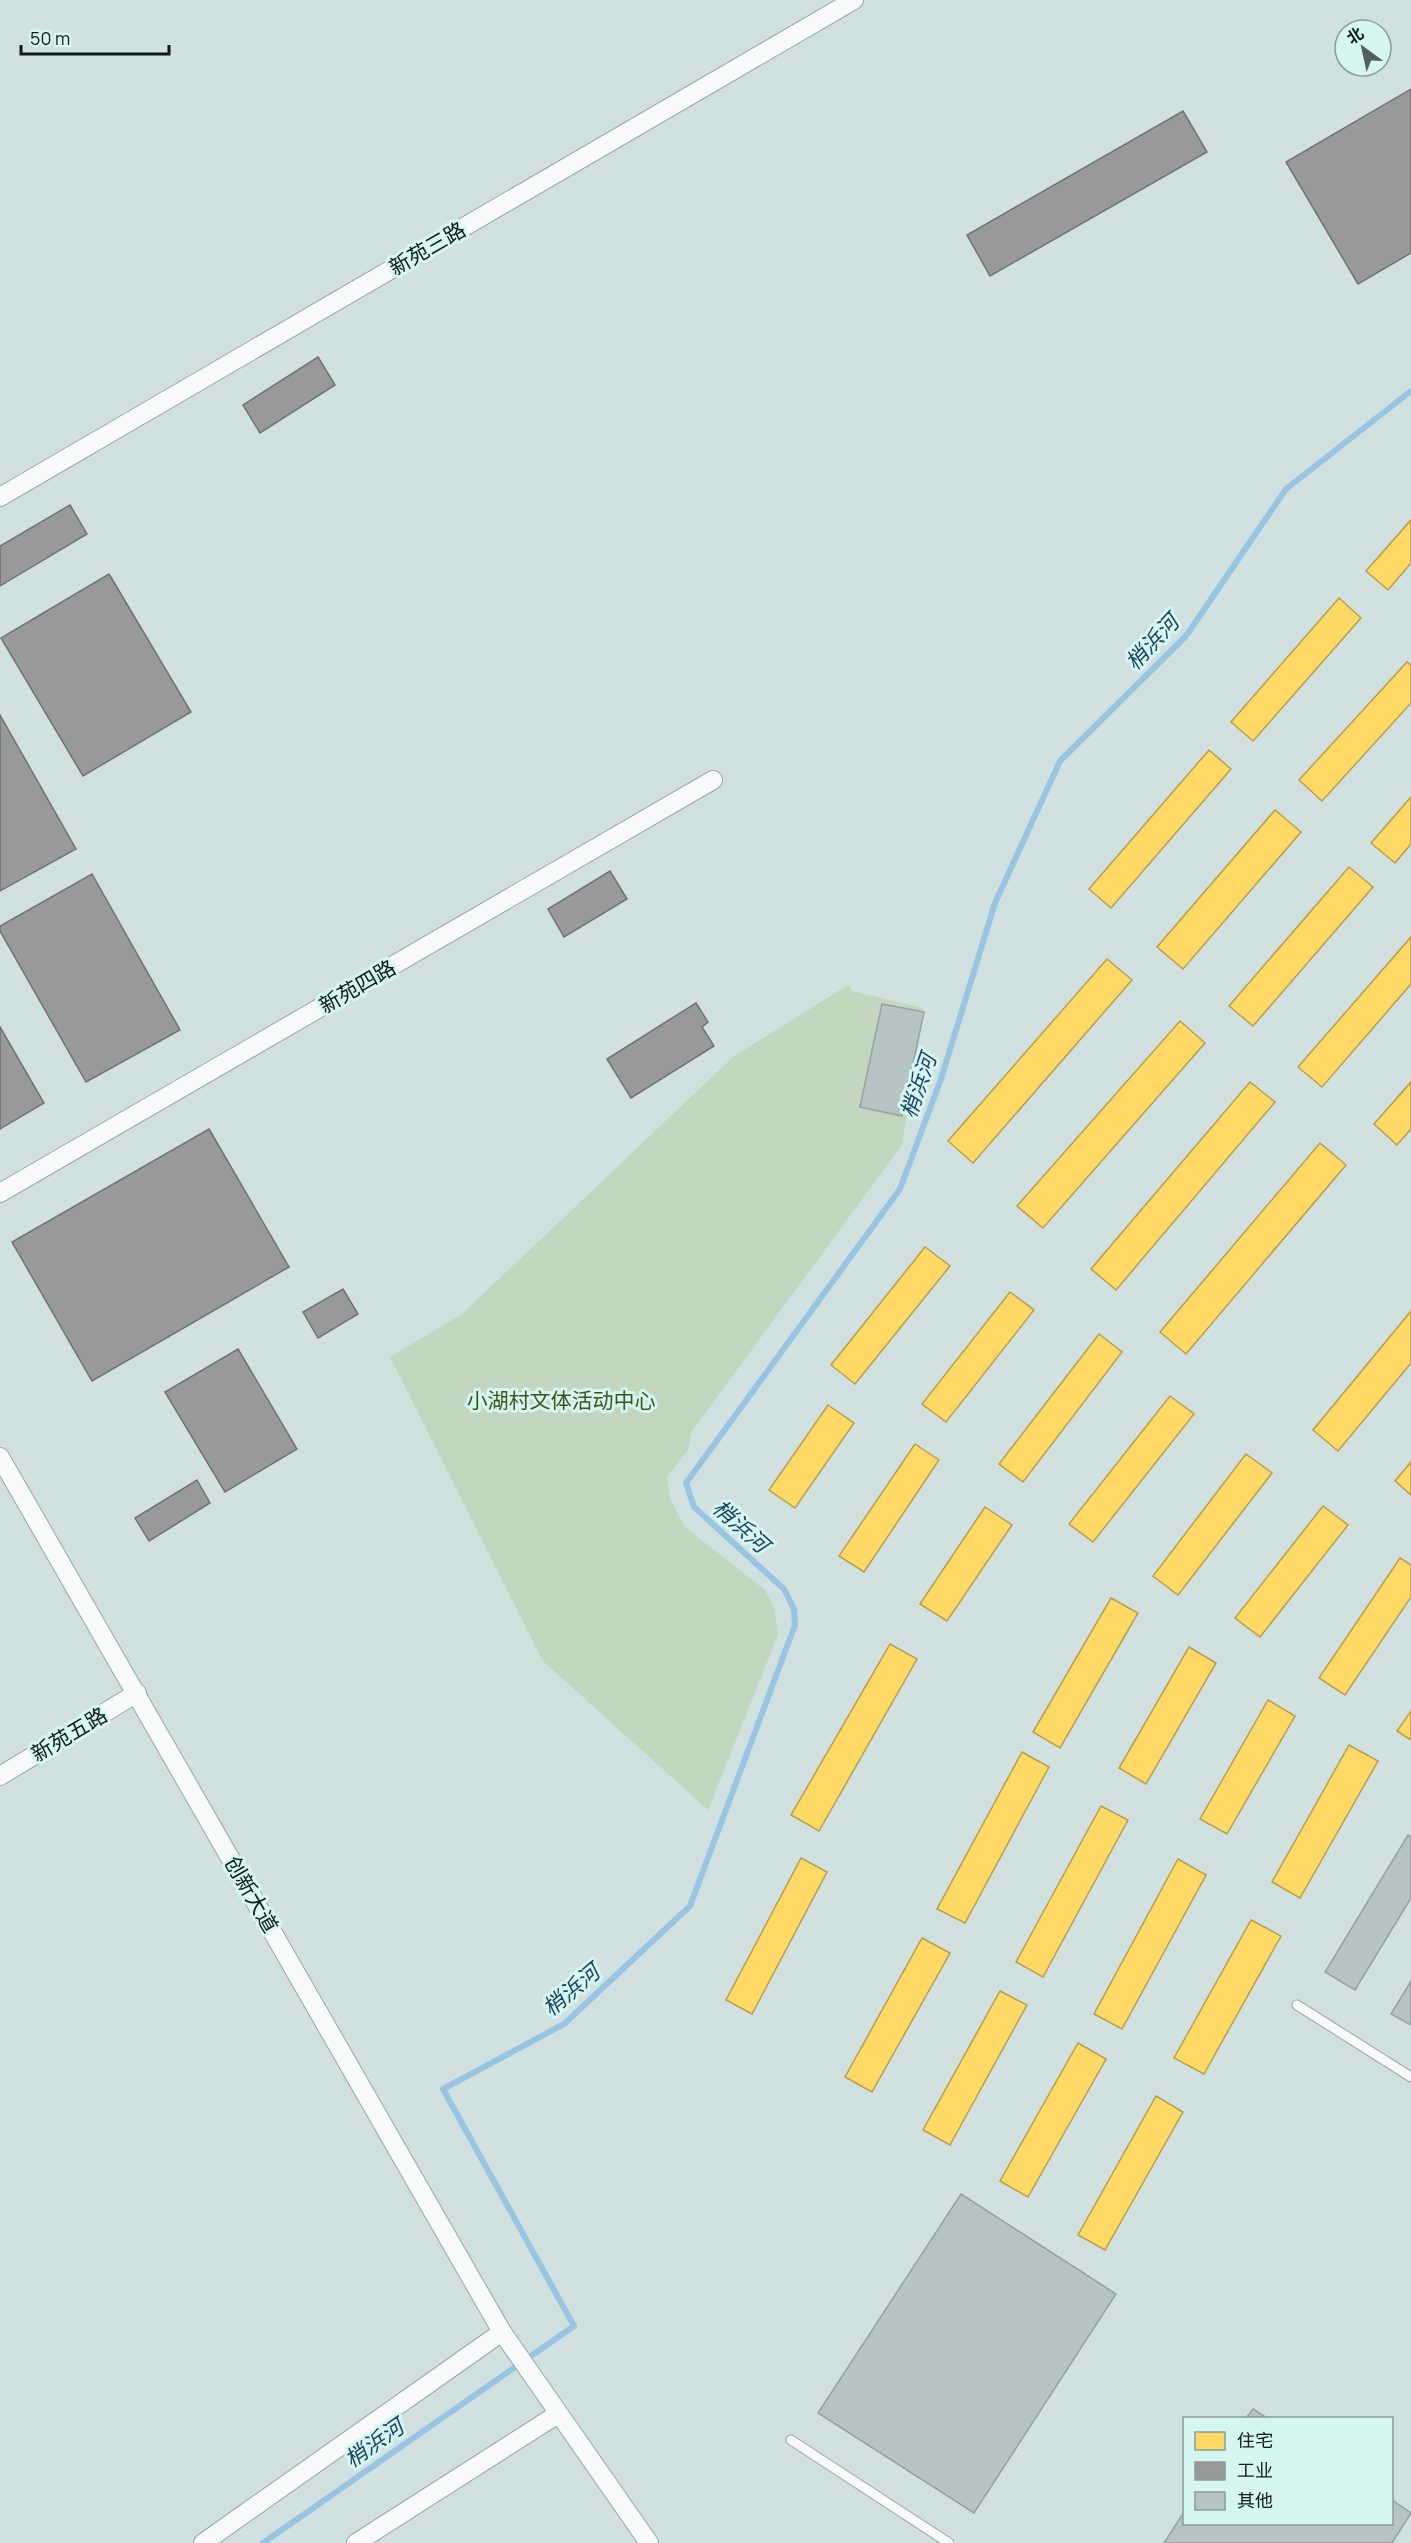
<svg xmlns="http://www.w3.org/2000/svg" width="1411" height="2543" font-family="Manrope,'Noto Sans SC',sans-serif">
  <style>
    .green { fill: #c2d7be }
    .homes { fill: #ffd966; stroke: #b79f4f; stroke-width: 1.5 }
    .industry { fill: #999; stroke: #6f7372; stroke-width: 1.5 }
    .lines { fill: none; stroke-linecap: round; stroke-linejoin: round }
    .stream { stroke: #97c5e3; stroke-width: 6 }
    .building { fill: #b7c4c5; stroke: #95a1a2; stroke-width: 1.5 }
    .service-casing { stroke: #99a7a5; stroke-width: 11 }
    .minor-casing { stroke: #99a7a5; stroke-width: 20 }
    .service { stroke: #f8fafa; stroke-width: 9 }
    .minor { stroke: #f8fafa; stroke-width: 18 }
    .labels { text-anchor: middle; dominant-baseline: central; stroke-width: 6; stroke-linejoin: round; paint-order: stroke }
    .street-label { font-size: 21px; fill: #0e1918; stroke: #d6f6f1 }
    .park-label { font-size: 21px; fill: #395619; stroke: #d6f6f1 }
    .water-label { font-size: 22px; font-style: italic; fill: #194563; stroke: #d6f6f1 }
  </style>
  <rect width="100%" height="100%" fill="#d0e1df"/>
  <!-- green -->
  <polygon class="green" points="848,985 852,991 923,1008 902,1145 692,1431 688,1450 667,1477 670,1499 685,1527 765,1590 774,1607 778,1635 708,1810 543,1661 390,1357 462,1314 733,1057"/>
  <!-- homes -->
  <g class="homes">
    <polygon points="1411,520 1411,563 1388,590 1366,571"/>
    <polygon points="1339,598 1361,618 1253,741 1231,722"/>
    <polygon points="1407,662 1411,665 1411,703 1322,801 1299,780"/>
    <polygon points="1209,750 1231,769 1111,908 1089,889"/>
    <polygon points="1411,797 1411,844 1395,863 1371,843"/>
    <polygon points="1275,810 1301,832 1183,969 1157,947"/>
    <polygon points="1349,867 1373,887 1253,1026 1229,1006"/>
    <polygon points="1411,937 1411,984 1322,1087 1298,1067"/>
    <polygon points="1107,959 1132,980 973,1163 948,1141"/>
    <polygon points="1180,1021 1205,1043 1043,1228 1017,1206"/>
    <polygon points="1250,1082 1275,1102 1116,1290 1091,1269"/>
    <polygon points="1411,1082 1411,1129 1397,1145 1374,1124"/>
    <polygon points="1320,1143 1346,1165 1186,1354 1160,1332"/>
    <polygon points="925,1247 950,1266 855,1384 831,1365"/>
    <polygon points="1010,1292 1034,1310 946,1422 922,1404"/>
    <polygon points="1411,1311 1411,1363 1338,1451 1313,1430"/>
    <polygon points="1099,1334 1122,1352 1023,1482 999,1464"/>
    <polygon points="1170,1396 1194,1414 1093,1542 1069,1524"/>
    <polygon points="828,1405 854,1423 795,1508 769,1490"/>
    <polygon points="915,1444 939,1460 864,1572 839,1556"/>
    <polygon points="1246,1454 1272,1473 1178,1595 1153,1576"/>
    <polygon points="1411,1462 1411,1495 1395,1481"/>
    <polygon points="1323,1506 1348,1525 1260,1637 1235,1618"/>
    <polygon points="985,1507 1012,1525 947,1621 920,1604"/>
    <polygon points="1400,1558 1411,1565 1411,1597 1345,1695 1319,1678"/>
    <polygon points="1111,1598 1138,1613 1060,1748 1033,1732"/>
    <polygon points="890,1644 917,1659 819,1831 791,1815"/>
    <polygon points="1189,1647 1216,1663 1146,1784 1119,1768"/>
    <polygon points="1268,1700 1295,1716 1227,1834 1200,1819"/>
    <polygon points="1411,1711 1411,1740 1397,1731"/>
    <polygon points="1349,1745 1378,1761 1300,1898 1272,1882"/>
    <polygon points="1022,1752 1049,1767 965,1923 937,1909"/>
    <polygon points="1101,1806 1128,1820 1043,1977 1016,1962"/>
    <polygon points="801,1858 827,1872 752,2014 726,2000"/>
    <polygon points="1178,1859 1206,1875 1122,2029 1094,2014"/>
    <polygon points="1251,1920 1281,1936 1204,2074 1174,2058"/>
    <polygon points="922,1938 950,1953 872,2092 845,2077"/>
    <polygon points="1000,1991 1027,2005 950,2145 923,2130"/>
    <polygon points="1078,2043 1106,2059 1028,2197 1000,2181"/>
    <polygon points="1156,2096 1183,2112 1105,2250 1078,2235"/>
  </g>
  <!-- industry -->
  <g class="industry">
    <polygon points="1411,89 1411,253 1358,284 1286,162"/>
    <polygon points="1183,111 1207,152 990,276 967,235"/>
    <polygon points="318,357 335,385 260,433 243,405"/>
    <polygon points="70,505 87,534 0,586 0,546"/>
    <polygon points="109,574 191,712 83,776 1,638"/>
    <polygon points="0,715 76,849 0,891"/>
    <polygon points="610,871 627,899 564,937 548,909"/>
    <polygon points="92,874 180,1030 86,1082 0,931 0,926"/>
    <polygon points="696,1003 708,1022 702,1027 714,1046 631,1098 607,1059"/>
    <polygon points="0,1027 44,1103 0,1129"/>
    <polygon points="209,1129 289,1267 92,1381 12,1242"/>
    <polygon points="343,1289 358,1314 318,1338 303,1312"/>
    <polygon points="238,1349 297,1449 225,1492 165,1392"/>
    <polygon points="197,1480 210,1503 149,1541 135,1518"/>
  </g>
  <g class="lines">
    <!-- stream -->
    <polyline class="stream" points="263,2543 574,2326 443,2089 564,2024 690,1906 795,1625 794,1609 784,1589 694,1507 686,1483 900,1189 941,1079 995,903 1060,761 1186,636 1286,489 1411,391"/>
  </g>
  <!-- building -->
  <g class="building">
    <polygon points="882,1004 924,1012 902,1116 860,1107"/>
    <polygon points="1408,1835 1411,1837 1411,1898 1355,1990 1325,1972"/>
    <polygon points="1411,1981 1411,2025 1391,2014"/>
    <polygon points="961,2194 1116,2294 974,2513 818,2413"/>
    <polygon points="1253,2409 1267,2418 1246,2418"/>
    <polygon points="1392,2500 1411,2513 1392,2543 1164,2543 1184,2512 1184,2524 1392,2524"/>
  </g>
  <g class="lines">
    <defs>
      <g id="service">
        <polyline points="1297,2005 1411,2077"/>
        <polyline points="791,2440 949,2543"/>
      </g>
      <g id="minor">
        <polyline points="0,497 854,0"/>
        <polyline points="0,1193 713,780"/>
        <polyline points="0,1457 502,2332 649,2543"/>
        <polyline points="0,1776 137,1693"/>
        <polyline points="203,2543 502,2332"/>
        <polyline points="356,2543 558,2414"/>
      </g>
    </defs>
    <!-- service casing -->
    <use href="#service" class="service-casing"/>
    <!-- minor casing -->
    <use href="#minor" class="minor-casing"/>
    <!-- service -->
    <use href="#service" class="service"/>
    <!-- minor -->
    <use href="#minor" class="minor"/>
  </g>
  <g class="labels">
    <!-- street labels -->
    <g class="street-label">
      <text transform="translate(427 248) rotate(-30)">新苑三路</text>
      <text transform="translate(357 986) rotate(-30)">新苑四路</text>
      <text transform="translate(69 1734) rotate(-31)">新苑五路</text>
      <text transform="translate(252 1894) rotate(60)">创新大道</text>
    </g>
    <!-- park labels -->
    <g class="park-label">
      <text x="561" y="1400">小湖村文体活动中心</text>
    </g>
    <!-- water labels -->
    <g class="water-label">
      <text transform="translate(1152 642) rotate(-47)">梢浜河</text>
      <text transform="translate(918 1086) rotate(-71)">梢浜河</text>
      <text transform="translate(741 1526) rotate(42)">梢浜河</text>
      <text transform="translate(571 1990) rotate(-40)">梢浜河</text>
      <text transform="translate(374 2443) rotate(-35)">梢浜河</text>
    </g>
  </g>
  <!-- legend -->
  <rect x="1183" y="2417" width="210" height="108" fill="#d6f6f1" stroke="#869e9a" stroke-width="1.5"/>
  <rect x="1195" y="2432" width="30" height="18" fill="#ffd966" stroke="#869e9a" stroke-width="1.5"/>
  <text x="1237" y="2447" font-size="18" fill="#0e1918">住宅</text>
  <rect x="1195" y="2462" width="30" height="18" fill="#999999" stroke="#869e9a" stroke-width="1.5"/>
  <text x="1237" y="2477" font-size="18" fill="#0e1918">工业</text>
  <rect x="1195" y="2492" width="30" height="18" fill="#b7c4c5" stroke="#869e9a" stroke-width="1.5"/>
  <text x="1237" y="2507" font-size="18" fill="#0e1918">其他</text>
  <!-- north arrow -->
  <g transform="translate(1363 48) rotate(327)"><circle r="28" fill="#d6f6f1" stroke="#869e9a" stroke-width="1.5"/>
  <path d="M0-4.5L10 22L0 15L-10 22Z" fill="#525f5e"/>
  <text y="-9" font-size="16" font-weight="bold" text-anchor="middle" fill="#0e1918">北</text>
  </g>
  <!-- scale -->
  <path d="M21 45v9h148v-9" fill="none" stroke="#0e1918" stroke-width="3"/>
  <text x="30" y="45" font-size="18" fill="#0e1918" stroke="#d6f6f1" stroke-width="4.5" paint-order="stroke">50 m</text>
</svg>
